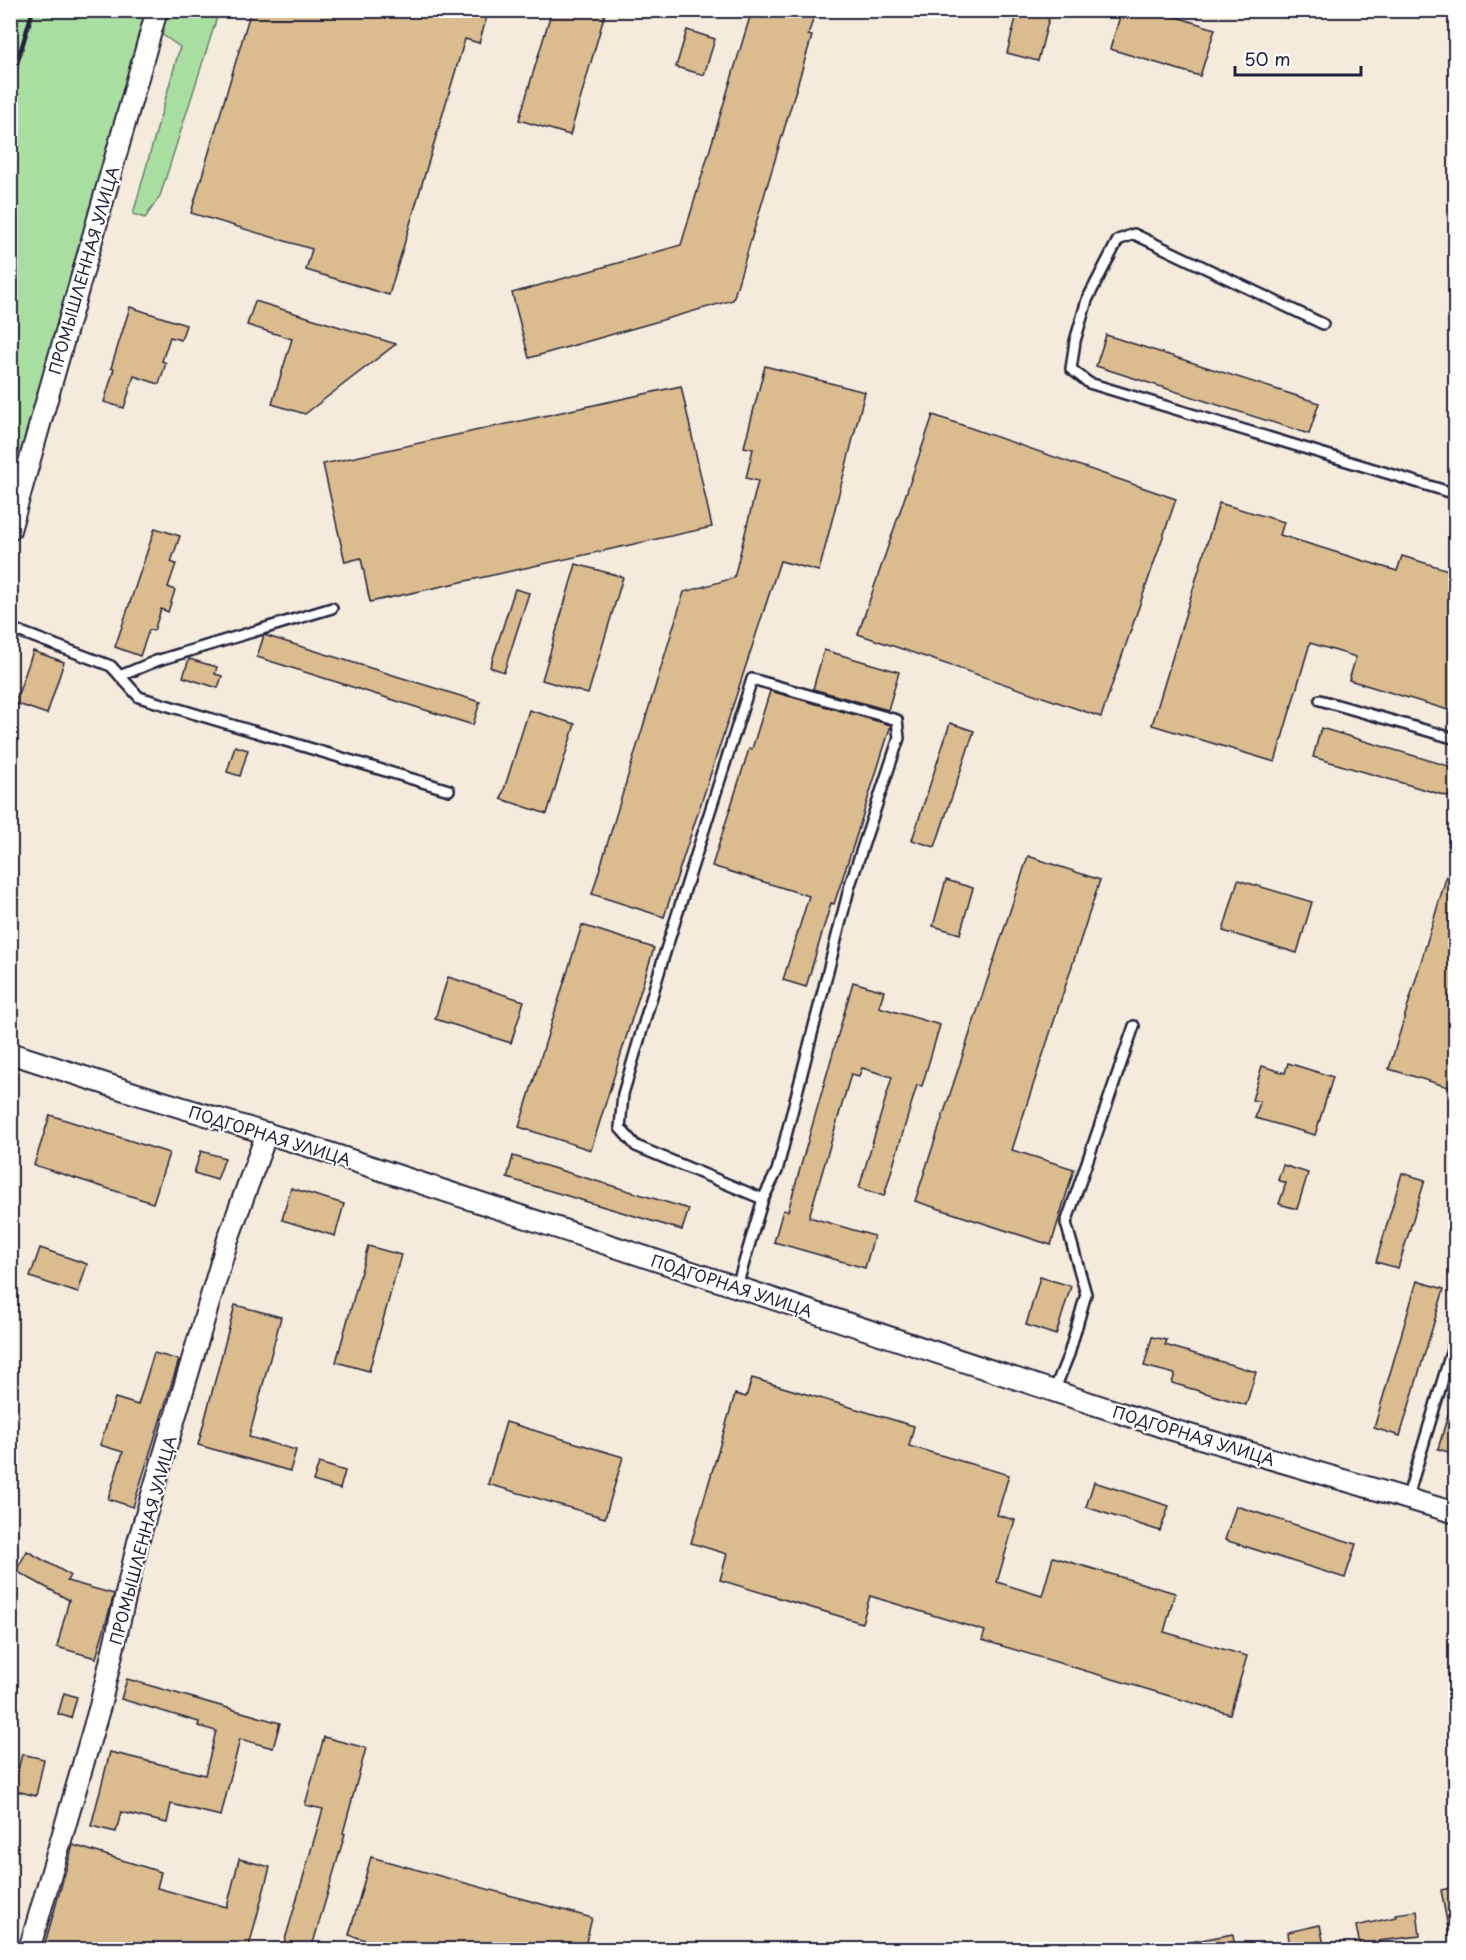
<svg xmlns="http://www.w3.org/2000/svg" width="1466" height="1960" font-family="'Playpen Sans',sans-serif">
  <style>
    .green { fill: #a9dea1; stroke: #66806e; stroke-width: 1.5 }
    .building { fill: #dbbc8e; stroke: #22223b; stroke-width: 1.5 }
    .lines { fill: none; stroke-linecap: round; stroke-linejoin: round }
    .service-casing { stroke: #22223b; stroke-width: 14 }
    .minor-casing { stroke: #22223b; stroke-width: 24 }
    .service { stroke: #fff; stroke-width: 9 }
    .minor { stroke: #fff; stroke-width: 20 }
    .rail { stroke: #22223b; stroke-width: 4.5 }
    .labels { text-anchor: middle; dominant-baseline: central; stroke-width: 4.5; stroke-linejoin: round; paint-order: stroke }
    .street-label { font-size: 16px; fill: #22223b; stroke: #fff }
  </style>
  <rect width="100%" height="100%" fill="#f4ebdd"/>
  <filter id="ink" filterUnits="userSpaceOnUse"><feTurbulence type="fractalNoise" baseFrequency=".0167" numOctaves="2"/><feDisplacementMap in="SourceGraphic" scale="12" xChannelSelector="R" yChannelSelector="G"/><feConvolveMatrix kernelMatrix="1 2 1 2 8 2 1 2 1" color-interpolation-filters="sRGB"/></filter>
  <g filter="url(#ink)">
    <!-- green -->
    <polygon class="green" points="11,11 219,11 160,196 145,218 133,214 180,47 145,23 25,438 11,480"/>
    <!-- building -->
    <g class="building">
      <polygon points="251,10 489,10 479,43 465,39 389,295 306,270 312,249 191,213"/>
      <polygon points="552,10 606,10 570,135 519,120"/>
      <polygon points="752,10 816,10 808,35 812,36 733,300 529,358 512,293 681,245"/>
      <polygon points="1018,10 1051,10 1038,61 1007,53"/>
      <polygon points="1122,10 1154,10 1215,29 1200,76 1110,49"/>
      <polygon points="687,30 715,39 704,75 676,67"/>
      <polygon points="255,301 396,344 305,414 272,404 292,339 247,325"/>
      <polygon points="130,307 186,325 181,340 170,337 162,361 166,363 159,384 134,376 124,408 104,402 114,369 111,368"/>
      <polygon points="1106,335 1319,403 1309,434 1096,366"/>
      <polygon points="765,366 865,392 819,571 780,561 664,917 592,894 684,592 734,578 758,481 746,478 753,449 744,447"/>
      <polygon points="681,386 712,527 370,602 361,558 345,562 323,464"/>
      <polygon points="933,415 1176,499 1101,717 858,634"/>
      <polygon points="1219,503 1284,522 1280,535 1397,571 1402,556 1455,572 1455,712 1349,680 1356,657 1310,643 1275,762 1152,725"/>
      <polygon points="155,528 180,536 171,562 176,564 168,587 175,590 168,612 161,609 154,631 149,630 140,656 115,647"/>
      <polygon points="576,564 623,577 588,694 542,680"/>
      <polygon points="515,589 529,593 504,672 490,667"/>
      <polygon points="264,635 480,702 473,725 257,657"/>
      <polygon points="824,650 899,672 888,710 813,689"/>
      <polygon points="33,651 64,662 47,714 15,703"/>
      <polygon points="189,659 217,667 215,674 222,676 218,688 183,677"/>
      <polygon points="770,691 891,725 856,837 834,904 831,903 806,987 783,980 809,896 712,866 749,749 752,749"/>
      <polygon points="529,710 575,724 547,814 501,799"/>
      <polygon points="950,723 974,731 935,847 912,840"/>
      <polygon points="1321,728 1455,768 1455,776 1450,797 1313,757"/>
      <polygon points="235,746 248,750 240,776 227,772"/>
      <polygon points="1028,856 1100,880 1012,1150 1074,1169 1051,1245 915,1201"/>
      <polygon points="1452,858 1455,858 1455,1089 1389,1069"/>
      <polygon points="946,880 973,888 960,934 933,926"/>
      <polygon points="1238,880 1312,902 1297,953 1223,931"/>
      <polygon points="582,925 654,948 591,1150 519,1127"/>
      <polygon points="448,977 524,1001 511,1043 435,1019"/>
      <polygon points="853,982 884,991 879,1007 940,1025 922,1086 917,1085 884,1196 859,1188 892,1077 862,1068 859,1076 851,1074 809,1217 874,1236 865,1268 774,1242 783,1210 788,1211"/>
      <polygon points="1288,1063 1333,1077 1315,1135 1255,1118 1260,1102 1252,1100 1262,1066 1285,1073"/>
      <polygon points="50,1115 169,1153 153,1203 34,1165"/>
      <polygon points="201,1151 225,1158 217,1180 194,1173"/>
      <polygon points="513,1156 689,1209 682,1230 507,1178"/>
      <polygon points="1283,1165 1308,1173 1297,1209 1279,1204 1286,1183 1278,1180"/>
      <polygon points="1402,1173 1425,1180 1398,1268 1376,1262"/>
      <polygon points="291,1188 344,1204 335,1236 282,1220"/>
      <polygon points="368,1246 401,1255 369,1371 336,1362"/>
      <polygon points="40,1248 87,1264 78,1293 30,1277"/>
      <polygon points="1040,1277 1071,1286 1056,1335 1026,1325"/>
      <polygon points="1417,1281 1444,1289 1400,1436 1374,1428"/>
      <polygon points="235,1305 281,1317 249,1437 296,1450 290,1471 198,1445"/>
      <polygon points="1152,1337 1167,1340 1165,1345 1256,1372 1246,1405 1172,1383 1175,1374 1144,1366"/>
      <polygon points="154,1353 179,1360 133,1507 108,1499 123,1452 100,1445 115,1398 138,1405"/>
      <polygon points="752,1378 914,1426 909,1446 1009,1475 997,1515 1015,1520 997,1582 1042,1596 1053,1557 1175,1593 1164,1632 1247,1656 1230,1714 982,1640 985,1631 870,1596 862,1623 720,1580 727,1554 691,1543 735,1394 746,1397"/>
      <polygon points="1452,1401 1455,1402 1455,1454 1438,1449"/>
      <polygon points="506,1422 623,1457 605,1518 488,1484"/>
      <polygon points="319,1463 345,1471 340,1489 313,1481"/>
      <polygon points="1094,1482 1169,1506 1160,1531 1086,1507"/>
      <polygon points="1236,1506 1356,1544 1345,1578 1225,1540"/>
      <polygon points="27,1551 70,1575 67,1581 114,1594 96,1658 57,1647 69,1600 16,1571"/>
      <polygon points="127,1679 280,1723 273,1748 240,1739 221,1816 171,1804 167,1823 121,1812 116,1832 91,1826 110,1752 205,1775 216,1731 198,1726 199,1722 121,1699"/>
      <polygon points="64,1693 77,1697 71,1718 58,1714"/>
      <polygon points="324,1737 366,1748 343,1833 345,1834 311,1950 282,1950 323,1809 305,1805"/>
      <polygon points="22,1754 44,1759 36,1796 13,1790"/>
      <polygon points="73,1845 161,1872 157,1888 227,1907 239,1859 270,1867 248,1950 43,1950"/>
      <polygon points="371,1857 592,1918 584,1950 399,1950 349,1935"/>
      <polygon points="1455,1887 1455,1932 1449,1933 1441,1890"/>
      <polygon points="1417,1911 1420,1936 1379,1941 1380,1946 1361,1950 1356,1926 1396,1917 1395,1914"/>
      <polygon points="1320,1925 1325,1950 1290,1950 1288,1932"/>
      <polygon points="1233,1934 1235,1950 1185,1950 1185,1943"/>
    </g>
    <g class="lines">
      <defs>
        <g id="service">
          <polyline points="1323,324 1134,234 1118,240 1087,300 1075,341 1071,369 1089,383 1456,494"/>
          <polyline points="10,628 111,666 139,697 449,790"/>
          <polyline points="120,676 156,661 332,608"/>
          <polyline points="1320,700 1456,739"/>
          <polyline points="737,1286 763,1199 777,1171 850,885 899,738 897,720 752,679 663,959 623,1094 620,1128 636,1146 763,1199"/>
          <polyline points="1054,1391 1069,1354 1086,1294 1066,1223 1134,1026"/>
          <polyline points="1407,1499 1456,1336"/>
        </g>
        <g id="minor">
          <polyline points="10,530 157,10"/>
          <polyline points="10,1053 137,1094 308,1146 1166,1428 1456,1513"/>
          <polyline points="29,1950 100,1706 138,1542 228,1239 267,1133"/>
        </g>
      </defs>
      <!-- service casing -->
      <use href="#service" class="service-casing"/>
      <!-- minor casing -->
      <use href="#minor" class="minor-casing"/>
      <!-- service -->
      <use href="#service" class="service"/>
      <!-- minor -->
      <use href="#minor" class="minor"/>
      <!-- rail -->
      <polyline class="rail" points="10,86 33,10"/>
    </g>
  </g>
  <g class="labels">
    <!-- street labels -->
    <g class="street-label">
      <text transform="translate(83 270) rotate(-74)">ПРОМЫШЛЕННАЯ УЛИЦА</text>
      <text transform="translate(270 1135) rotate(17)">ПОДГОРНАЯ УЛИЦА</text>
      <text transform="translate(732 1285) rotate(18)">ПОДГОРНАЯ УЛИЦА</text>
      <text transform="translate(1194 1435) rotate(17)">ПОДГОРНАЯ УЛИЦА</text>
      <text transform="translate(142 1540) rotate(-75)">ПРОМЫШЛЕННАЯ УЛИЦА</text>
    </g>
  </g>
  <!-- margin -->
  <rect width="1466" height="1960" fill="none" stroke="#fff" stroke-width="36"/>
  <rect x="18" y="18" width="1430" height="1924" fill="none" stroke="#22223b" stroke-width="2" filter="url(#ink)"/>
  <!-- scale -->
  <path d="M1235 66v9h126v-9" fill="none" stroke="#22223b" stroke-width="3"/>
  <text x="1244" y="66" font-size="18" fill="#22223b" stroke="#ffffff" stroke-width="4.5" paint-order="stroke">50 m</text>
</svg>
